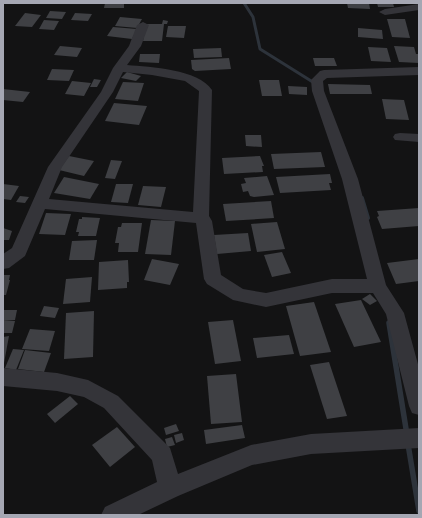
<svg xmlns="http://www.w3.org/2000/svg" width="422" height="518" font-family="'Golos Text',sans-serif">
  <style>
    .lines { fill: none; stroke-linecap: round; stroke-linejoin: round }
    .stream-far2 { stroke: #2d333b; stroke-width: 3 }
    .stream-far1 { stroke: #2d333b; stroke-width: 4 }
    .stream { stroke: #2d333b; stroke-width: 5.5 }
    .building { fill: #3f4044 }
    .street { fill: #343439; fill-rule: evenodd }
  </style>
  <rect width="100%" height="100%" fill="#131314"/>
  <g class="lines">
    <!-- stream-far2 -->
    <polyline class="stream-far2" points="244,3 253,17 260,49 316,84"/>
    <!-- stream-far1 -->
    <polyline class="stream-far1" points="362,198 368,218"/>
    <!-- stream -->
    <g class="stream">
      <polyline points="389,323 407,435"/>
      <polyline points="408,444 419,511"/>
    </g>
  </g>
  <!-- building -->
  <g class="building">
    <polygon points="105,3 124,3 124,8 104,8"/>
    <polygon points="347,3 369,3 370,9 348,8"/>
    <polygon points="377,3 393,3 394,7 378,7"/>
    <polygon points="50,11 66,12 62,19 46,18"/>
    <polygon points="25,13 41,15 32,27 15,26"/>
    <polygon points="75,13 92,14 88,21 71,20"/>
    <polygon points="120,17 142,19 137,28 115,26"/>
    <polygon points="387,19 405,19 410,38 392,37"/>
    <polygon points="44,20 59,21 54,30 39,29"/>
    <polygon points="163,20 168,21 167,24 164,24 162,41 143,41 146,24 162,24"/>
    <polygon points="168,26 186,26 184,38 166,37"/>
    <polygon points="113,27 137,29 132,39 107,36"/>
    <polygon points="358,28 382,30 383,39 358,37"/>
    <polygon points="60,46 82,48 77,57 54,55"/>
    <polygon points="394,46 414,47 416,54 419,54 419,63 399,62"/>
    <polygon points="368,47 387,48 391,62 371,61"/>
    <polygon points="221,48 222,57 194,58 193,49"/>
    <polygon points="140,54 160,54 159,63 139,62"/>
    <polygon points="229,58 231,69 195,71 192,69 191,60"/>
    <polygon points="313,58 334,58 337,66 315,66"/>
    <polygon points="52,69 74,70 69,81 47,80"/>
    <polygon points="127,72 141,76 136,81 121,78"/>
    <polygon points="94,79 101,80 97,87 90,87"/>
    <polygon points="259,80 279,80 282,96 262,96"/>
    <polygon points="72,81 91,83 84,96 65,94"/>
    <polygon points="123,82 144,83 138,101 115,99"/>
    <polygon points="328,84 370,85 372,94 330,94"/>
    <polygon points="288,86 307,87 307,95 289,94"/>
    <polygon points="3,89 30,92 23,102 3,100"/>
    <polygon points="382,99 404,100 409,120 386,119"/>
    <polygon points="114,103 147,106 139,125 105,121"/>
    <polygon points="245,135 261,135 262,147 246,146"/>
    <polygon points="321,152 325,167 274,169 271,154"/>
    <polygon points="69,156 94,161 84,176 59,170"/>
    <polygon points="260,156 264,166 262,166 263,172 224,174 222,158"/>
    <polygon points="111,160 122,161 115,179 105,178"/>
    <polygon points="330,174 332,183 329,183 331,190 280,193 276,177"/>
    <polygon points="267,176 274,195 254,197 250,196 248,191 243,192 241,184 246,183 244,178"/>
    <polygon points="64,177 99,184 90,199 54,193"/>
    <polygon points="3,184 19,186 11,200 3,199"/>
    <polygon points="116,184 133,184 128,203 111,202"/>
    <polygon points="143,186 166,187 161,207 138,205"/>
    <polygon points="20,196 29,197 25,203 16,202"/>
    <polygon points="271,201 274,218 226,221 223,204"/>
    <polygon points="419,208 419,226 382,229 377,217 379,216 377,211"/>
    <polygon points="46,213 71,214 65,235 39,234"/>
    <polygon points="82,217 100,218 96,236 78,236 79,232 76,232 79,219 82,219"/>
    <polygon points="151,220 175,221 171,255 145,254"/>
    <polygon points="277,222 285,249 257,252 251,224"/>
    <polygon points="122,223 142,223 138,252 118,252 119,243 115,243 118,227 121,227"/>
    <polygon points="3,228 12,231 9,240 4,240 3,243"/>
    <polygon points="248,233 251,251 217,254 214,235"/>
    <polygon points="97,240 94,260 69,260 72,241"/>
    <polygon points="282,252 291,273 272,277 264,255"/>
    <polygon points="152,259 179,264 170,285 144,280"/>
    <polygon points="419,259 419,281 396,284 387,263"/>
    <polygon points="128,260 129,282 127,282 127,288 98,290 99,262"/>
    <polygon points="3,275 10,275 9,280 10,280 6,295 3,295"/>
    <polygon points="92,277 90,302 63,304 66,279"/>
    <polygon points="370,294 377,301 370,305 362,299"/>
    <polygon points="361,300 381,342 354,347 335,304"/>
    <polygon points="314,302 331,352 300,356 286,306"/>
    <polygon points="44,306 59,308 55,318 40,316"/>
    <polygon points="4,310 17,310 15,320 3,321"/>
    <polygon points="94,311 93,357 64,359 66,313"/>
    <polygon points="233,320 241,361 215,364 208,322"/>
    <polygon points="3,321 15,321 12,333 3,333"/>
    <polygon points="30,329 55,331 49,351 22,349"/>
    <polygon points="289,335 294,354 257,358 253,338"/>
    <polygon points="9,336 4,363 3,363 3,337"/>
    <polygon points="13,349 24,350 16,370 5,368"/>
    <polygon points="25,350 51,353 44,372 18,369"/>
    <polygon points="329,362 347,416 327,419 310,365"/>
    <polygon points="236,374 242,422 211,424 207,376"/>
    <polygon points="70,396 78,404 55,423 47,414"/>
    <polygon points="176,424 179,431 166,435 164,428"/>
    <polygon points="242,425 245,438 206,444 204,430"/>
    <polygon points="117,427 135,447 110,467 92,445"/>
    <polygon points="182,433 184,440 176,443 174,435"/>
    <polygon points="172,437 175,445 167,447 165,439"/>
  </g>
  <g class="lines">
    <!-- street -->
    <g class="street">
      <polygon points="419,4 419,10 385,15 379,12 385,9"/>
      <path d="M143,22L149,25L141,46L127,65C151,67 198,69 212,90L209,216L212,221L221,275L243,289L266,293L332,279H367L342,179L312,91L311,80L320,71L324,70L419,67V75L327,78L323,81L324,91L358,179L386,285L404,313L419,368V415L412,413L409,406L386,314L373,293H332L266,307L233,300L207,284L204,279L196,223L45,209L25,256L9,268L3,269V254L12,248L48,167L101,92L113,68L129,46L137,25ZM123,72L152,75L185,81L199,91L193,212L49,199L62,167L113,92Z"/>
      <polygon points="400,133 419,134 419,142 395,140 393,137 395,134"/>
      <polygon points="3,368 57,373 88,380 118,396 170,448 178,474 251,445 311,434 419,428 419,448 311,454 252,465 178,496 138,515 101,515 105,507 157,482 152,460 104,408 84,397 57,391 3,386"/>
    </g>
  </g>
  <!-- border -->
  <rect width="422" height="518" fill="none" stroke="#a5a7b3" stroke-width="8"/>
</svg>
